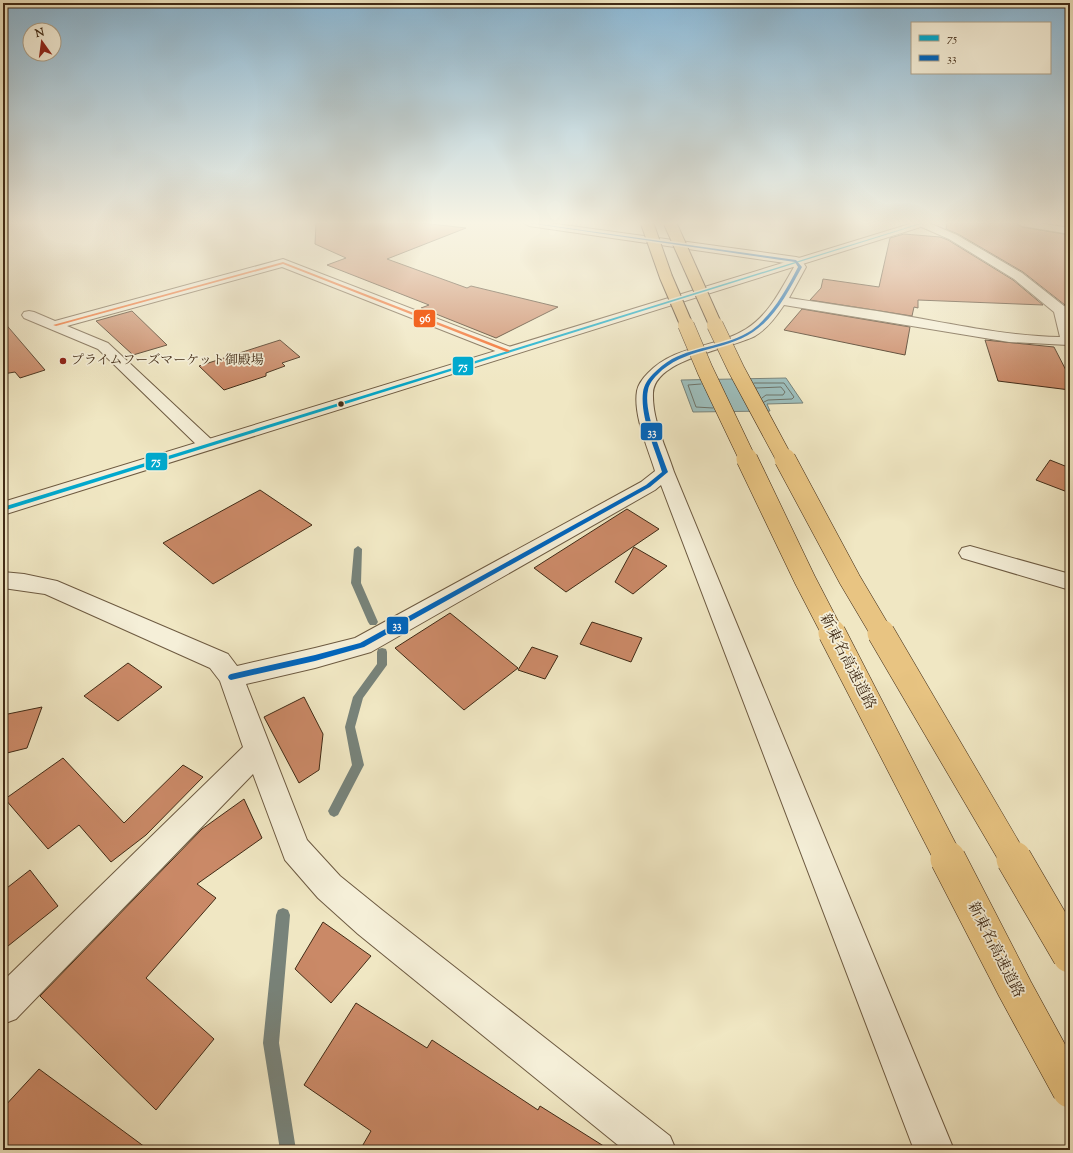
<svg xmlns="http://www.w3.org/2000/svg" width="1073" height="1153" font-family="'Sorts Mill Goudy','Noto Serif JP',serif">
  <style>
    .water { fill: #9dbebc; stroke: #78837a }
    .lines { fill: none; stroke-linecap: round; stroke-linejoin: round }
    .shore { stroke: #6f7469; stroke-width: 1 }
    .stream { fill: #78837a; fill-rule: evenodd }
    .building { fill: #ca8967; stroke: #412b16 }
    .minor-casing { stroke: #6d5a41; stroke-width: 2 }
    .tertiary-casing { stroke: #6d5a41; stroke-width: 2 }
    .minor { fill: #f5efd8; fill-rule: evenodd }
    .tertiary { fill: #f5efd8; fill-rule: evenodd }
    .motorway-bridge-far4-casing { stroke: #412b16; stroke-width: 14; stroke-linecap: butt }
    .motorway-bridge-far3-casing { stroke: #412b16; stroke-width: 17; stroke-linecap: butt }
    .motorway-bridge-far2-casing { stroke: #412b16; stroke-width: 22; stroke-linecap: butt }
    .motorway-bridge-far1-casing { stroke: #412b16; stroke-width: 28; stroke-linecap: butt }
    .motorway-bridge-casing { stroke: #412b16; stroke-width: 36; stroke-linecap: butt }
    .motorway-bridge-far4 { stroke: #e8c482; stroke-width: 12 }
    .motorway-bridge-far3 { stroke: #e8c482; stroke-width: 16 }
    .motorway-bridge-far2 { stroke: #e8c482; stroke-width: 21 }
    .motorway-bridge-far1 { stroke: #e8c482; stroke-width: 27 }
    .motorway-bridge { stroke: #e8c482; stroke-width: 35 }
    .bus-1-casing { stroke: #f5efd8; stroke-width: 3 }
    .bus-2-casing { stroke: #f5efd8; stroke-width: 3 }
    .bus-3-casing { stroke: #f5efd8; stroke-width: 3 }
    .bus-1 { fill: #00a9ce; fill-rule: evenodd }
    .bus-2 { fill: #0065bd; fill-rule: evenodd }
    .bus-3 { fill: #f26522; fill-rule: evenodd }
    .poi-dot { fill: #8f2418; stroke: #f5efd8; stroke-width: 1.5 }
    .bus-dot { fill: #412b16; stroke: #f5efd8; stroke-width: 1.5 }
    .labels { text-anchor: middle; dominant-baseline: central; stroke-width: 3.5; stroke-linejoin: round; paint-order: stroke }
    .far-poi-label { font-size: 13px; fill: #412b16; stroke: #f5efd8; text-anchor: start }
    .street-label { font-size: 15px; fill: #412b16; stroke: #f5efd8 }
    .line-badge { stroke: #f5efd8; stroke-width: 1.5 }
    .badge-label { font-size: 11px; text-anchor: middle; font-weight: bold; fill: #fff }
  </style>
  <rect width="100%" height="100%" fill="#f0e7c3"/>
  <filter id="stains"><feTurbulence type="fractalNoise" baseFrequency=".005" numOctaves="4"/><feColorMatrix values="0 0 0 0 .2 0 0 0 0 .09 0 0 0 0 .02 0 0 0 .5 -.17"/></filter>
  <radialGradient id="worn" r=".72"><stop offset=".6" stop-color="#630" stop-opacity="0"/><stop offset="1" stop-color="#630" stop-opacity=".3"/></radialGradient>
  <!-- water -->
  <polygon class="water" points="786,378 803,403 767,404 770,411 693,412 681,380"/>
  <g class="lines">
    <!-- shore -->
    <g class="shore">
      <polyline points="754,383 784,383 794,397 792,399 768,400 764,402"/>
      <polyline points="701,384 688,385 696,407 713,408"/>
      <polyline points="756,388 781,387 785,392 783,395 766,395 762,398"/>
    </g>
    <!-- stream -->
    <g class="stream">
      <polygon points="358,546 362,549 361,583 378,622 376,625 370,625 368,622 351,583 354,549"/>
      <polygon points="382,648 386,649 387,652 387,665 363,698 355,727 364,765 338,815 334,817 330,815 328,811 352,765 345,727 353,697 377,664 377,652 378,649"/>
      <polygon points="283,908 288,910 290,915 279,1043 296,1150 280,1150 263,1043 276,915 278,910"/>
    </g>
  </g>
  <!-- building -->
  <g class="building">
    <polygon points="316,223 422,223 466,228 387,259 467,288 471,286 558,307 496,338 421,308 429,305 327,265 346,258 315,244"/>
    <polygon points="947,223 1016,223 1022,227 1070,235 1070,305 1065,305 1023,272 958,234 946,229"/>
    <polygon points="904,234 940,237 948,240 1013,280 1043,305 918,300 918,308 914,307 912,316 810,300 821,288 823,279 879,287 890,238"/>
    <polygon points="802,309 910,327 905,355 784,330"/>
    <polygon points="132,311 167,345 133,355 96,321"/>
    <polygon points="3,321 45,370 20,378 15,372 3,374"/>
    <polygon points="280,340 300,357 282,363 285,366 266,373 266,376 224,390 199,366"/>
    <polygon points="985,340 1054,347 1070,378 1070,390 998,381"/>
    <polygon points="1050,460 1070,468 1070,493 1036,480"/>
    <polygon points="260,490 312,525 213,584 163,543"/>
    <polygon points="627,509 659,529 566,592 534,568"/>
    <polygon points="634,547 667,566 633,594 615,582"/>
    <polygon points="450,613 518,668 464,710 395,648"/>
    <polygon points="592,622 642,638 631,662 580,644"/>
    <polygon points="532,647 558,656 545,679 518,670"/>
    <polygon points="128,663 162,687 118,721 84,696"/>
    <polygon points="304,697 323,734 319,770 299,783 264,717"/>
    <polygon points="42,707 27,748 3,754 3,715"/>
    <polygon points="63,758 124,823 183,765 203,777 146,835 111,862 79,825 48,849 5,799"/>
    <polygon points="244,799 262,838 197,884 216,898 146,978 214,1039 156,1110 40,996 202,829"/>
    <polygon points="30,870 58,906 3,950 3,891"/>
    <polygon points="323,922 371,956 331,1003 295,969"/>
    <polygon points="356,1003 427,1048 432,1040 538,1110 540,1106 610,1150 360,1150 371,1131 304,1085"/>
    <polygon points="39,1069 149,1150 3,1150 3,1108"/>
  </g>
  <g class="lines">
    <defs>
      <g id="minor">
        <path d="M524,223H549L796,257L800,258L806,267L789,298C828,304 867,309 906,316C957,325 1008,336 1060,337L1054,312L1014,279L949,239L917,225L916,223H929L957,235L1022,273L1064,306L1070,307V315H1068L1070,322V345H1068L1009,342L784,305C776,317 767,329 755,336C730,349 655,359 653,393C652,420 666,447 674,472L954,1150H914L661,485L655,490L371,652L315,668L246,684L307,840L340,876L382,910L670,1136L676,1150H624L358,934L318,898L285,860L253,774L16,1019L3,1024V981L243,747L220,681L210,668L45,594L3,588V572L24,574L57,581L228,654L237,666L315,648L355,638L641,482L655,471C648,448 633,415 637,391C638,385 643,378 648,373C676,344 714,349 746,329C769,315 781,289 794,267L792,264L529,226Z"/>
        <polygon points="1017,223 1039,223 1070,228 1070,234 1022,226"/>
        <polygon points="283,259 513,348 515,351 513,354 508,355 503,354 282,267 67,326 108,343 213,441 216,445 213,449 207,450 201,449 98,349 24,318 22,315 24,312 29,311 34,312 55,321"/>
        <polygon points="970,546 1070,574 1070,590 962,558 959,553 962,548"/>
      </g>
      <polygon id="tertiary" points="913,223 928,223 927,225 3,515 3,502"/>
    </defs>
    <!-- minor casing -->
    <use href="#minor" class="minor-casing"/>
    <!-- tertiary casing -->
    <use href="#tertiary" class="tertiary-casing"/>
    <!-- minor -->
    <use href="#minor" class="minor"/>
    <!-- tertiary -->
    <use href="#tertiary" class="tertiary"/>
    <defs>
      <g id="motorway-bridge-far4">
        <polyline points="647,223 666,277 687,326"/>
        <polyline points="670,223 716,326"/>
      </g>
      <g id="motorway-bridge-far3">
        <polyline points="686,325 705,370 748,460"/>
        <polyline points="715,325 736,369 785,460"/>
      </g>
      <g id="motorway-bridge-far2">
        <polyline points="747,459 805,580 833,634"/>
        <polyline points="785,459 850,580 882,634"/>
      </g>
      <g id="motorway-bridge-far1">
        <polyline points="832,633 949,860"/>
        <polyline points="881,633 1014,860"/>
      </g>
      <g id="motorway-bridge">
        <polyline points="948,859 1015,989 1070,1090"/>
        <polyline points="1014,859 1070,955"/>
      </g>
    </defs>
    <!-- motorway-bridge-far4 casing -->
    <use href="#motorway-bridge-far4" class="motorway-bridge-far4-casing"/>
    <!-- motorway-bridge-far3 casing -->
    <use href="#motorway-bridge-far3" class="motorway-bridge-far3-casing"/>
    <!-- motorway-bridge-far2 casing -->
    <use href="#motorway-bridge-far2" class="motorway-bridge-far2-casing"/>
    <!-- motorway-bridge-far1 casing -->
    <use href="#motorway-bridge-far1" class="motorway-bridge-far1-casing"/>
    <!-- motorway-bridge casing -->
    <use href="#motorway-bridge" class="motorway-bridge-casing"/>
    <!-- motorway-bridge-far4 -->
    <use href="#motorway-bridge-far4" class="motorway-bridge-far4"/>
    <!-- motorway-bridge-far3 -->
    <use href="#motorway-bridge-far3" class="motorway-bridge-far3"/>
    <!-- motorway-bridge-far2 -->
    <use href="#motorway-bridge-far2" class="motorway-bridge-far2"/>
    <!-- motorway-bridge-far1 -->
    <use href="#motorway-bridge-far1" class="motorway-bridge-far1"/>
    <!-- motorway-bridge -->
    <use href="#motorway-bridge" class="motorway-bridge"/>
    <defs>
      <polygon id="bus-1" points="921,223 924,223 3,511 3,507"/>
      <path id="bus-2" d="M528,223H532L796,260L802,267C789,290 776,317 753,332C723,352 684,347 657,375C653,379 649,384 648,390C643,410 661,452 668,472L650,487L364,647L315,661L231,680L229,679L228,677L229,675L231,674L315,655L360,643L646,485L662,472C655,448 640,418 643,392C644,385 648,379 653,374C659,368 665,363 672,359C697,346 728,346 752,330C773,314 786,290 798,267L795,262Z"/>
      <polygon id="bus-3" points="283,262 509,350 510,351 507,352 283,264 56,326 53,325"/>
    </defs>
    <!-- bus-1 casing -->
    <use href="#bus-1" class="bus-1-casing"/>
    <!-- bus-2 casing -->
    <use href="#bus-2" class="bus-2-casing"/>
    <!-- bus-3 casing -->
    <use href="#bus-3" class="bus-3-casing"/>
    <!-- bus-1 -->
    <use href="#bus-1" class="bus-1"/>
    <!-- bus-2 -->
    <use href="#bus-2" class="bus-2"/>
    <!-- bus-3 -->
    <use href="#bus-3" class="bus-3"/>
  </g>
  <!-- sky -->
  <linearGradient id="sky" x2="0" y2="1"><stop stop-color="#8ab8d6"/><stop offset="0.58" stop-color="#f8f4e4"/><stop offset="1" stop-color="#f8f4e4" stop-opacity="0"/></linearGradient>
  <rect width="1073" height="384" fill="url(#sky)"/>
  <!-- markers -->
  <circle class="poi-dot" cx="63" cy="361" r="4"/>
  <circle class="bus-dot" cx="341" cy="404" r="3.5"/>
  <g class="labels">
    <!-- far-poi labels -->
    <g class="far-poi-label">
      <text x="71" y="361">プライムフーズマーケット御殿場</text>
    </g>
    <!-- street labels -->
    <g class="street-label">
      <text transform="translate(847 662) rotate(63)">新東名高速道路</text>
      <text transform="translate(995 950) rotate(63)">新東名高速道路</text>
    </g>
  </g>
  <g class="line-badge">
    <rect x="413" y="309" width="23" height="19" rx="4" fill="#f26522"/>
    <rect x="452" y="356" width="22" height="20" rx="4" fill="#00a9ce"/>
    <rect x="640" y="422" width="23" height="19" rx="4" fill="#0065bd"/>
    <rect x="145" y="452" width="23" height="19" rx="4" fill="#00a9ce"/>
    <rect x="386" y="616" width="23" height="19" rx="4" fill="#0065bd"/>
  </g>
  <g class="badge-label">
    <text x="425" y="322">96</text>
    <text x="463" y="370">75</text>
    <text x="652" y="436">33</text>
    <text x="156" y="465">75</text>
    <text x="397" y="629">33</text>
  </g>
  <!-- margin -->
  <rect width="1073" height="1153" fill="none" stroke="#f0e7c3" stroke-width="16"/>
  <rect x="4" y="4" width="1065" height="1145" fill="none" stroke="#412b16" stroke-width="2"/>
  <rect x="8" y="8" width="1057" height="1137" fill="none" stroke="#412b16"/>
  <!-- legend -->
  <rect x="911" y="22" width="140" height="52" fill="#f5efd8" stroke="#ada18a"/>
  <rect x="919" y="35" width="20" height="6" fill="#00a9ce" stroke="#ada18a"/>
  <text x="947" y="42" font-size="12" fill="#412b16">75</text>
  <rect x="919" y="55" width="20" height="6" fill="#0065bd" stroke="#ada18a"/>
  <text x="947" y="62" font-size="12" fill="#412b16">33</text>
  <!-- north arrow -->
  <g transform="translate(42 42) rotate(346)"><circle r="19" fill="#f5efd8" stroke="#ada18a"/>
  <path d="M0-3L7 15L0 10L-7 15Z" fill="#8f2418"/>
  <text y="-6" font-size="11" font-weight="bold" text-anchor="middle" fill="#412b16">N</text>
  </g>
  <rect width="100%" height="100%" filter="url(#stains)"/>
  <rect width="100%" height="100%" fill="url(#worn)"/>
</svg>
